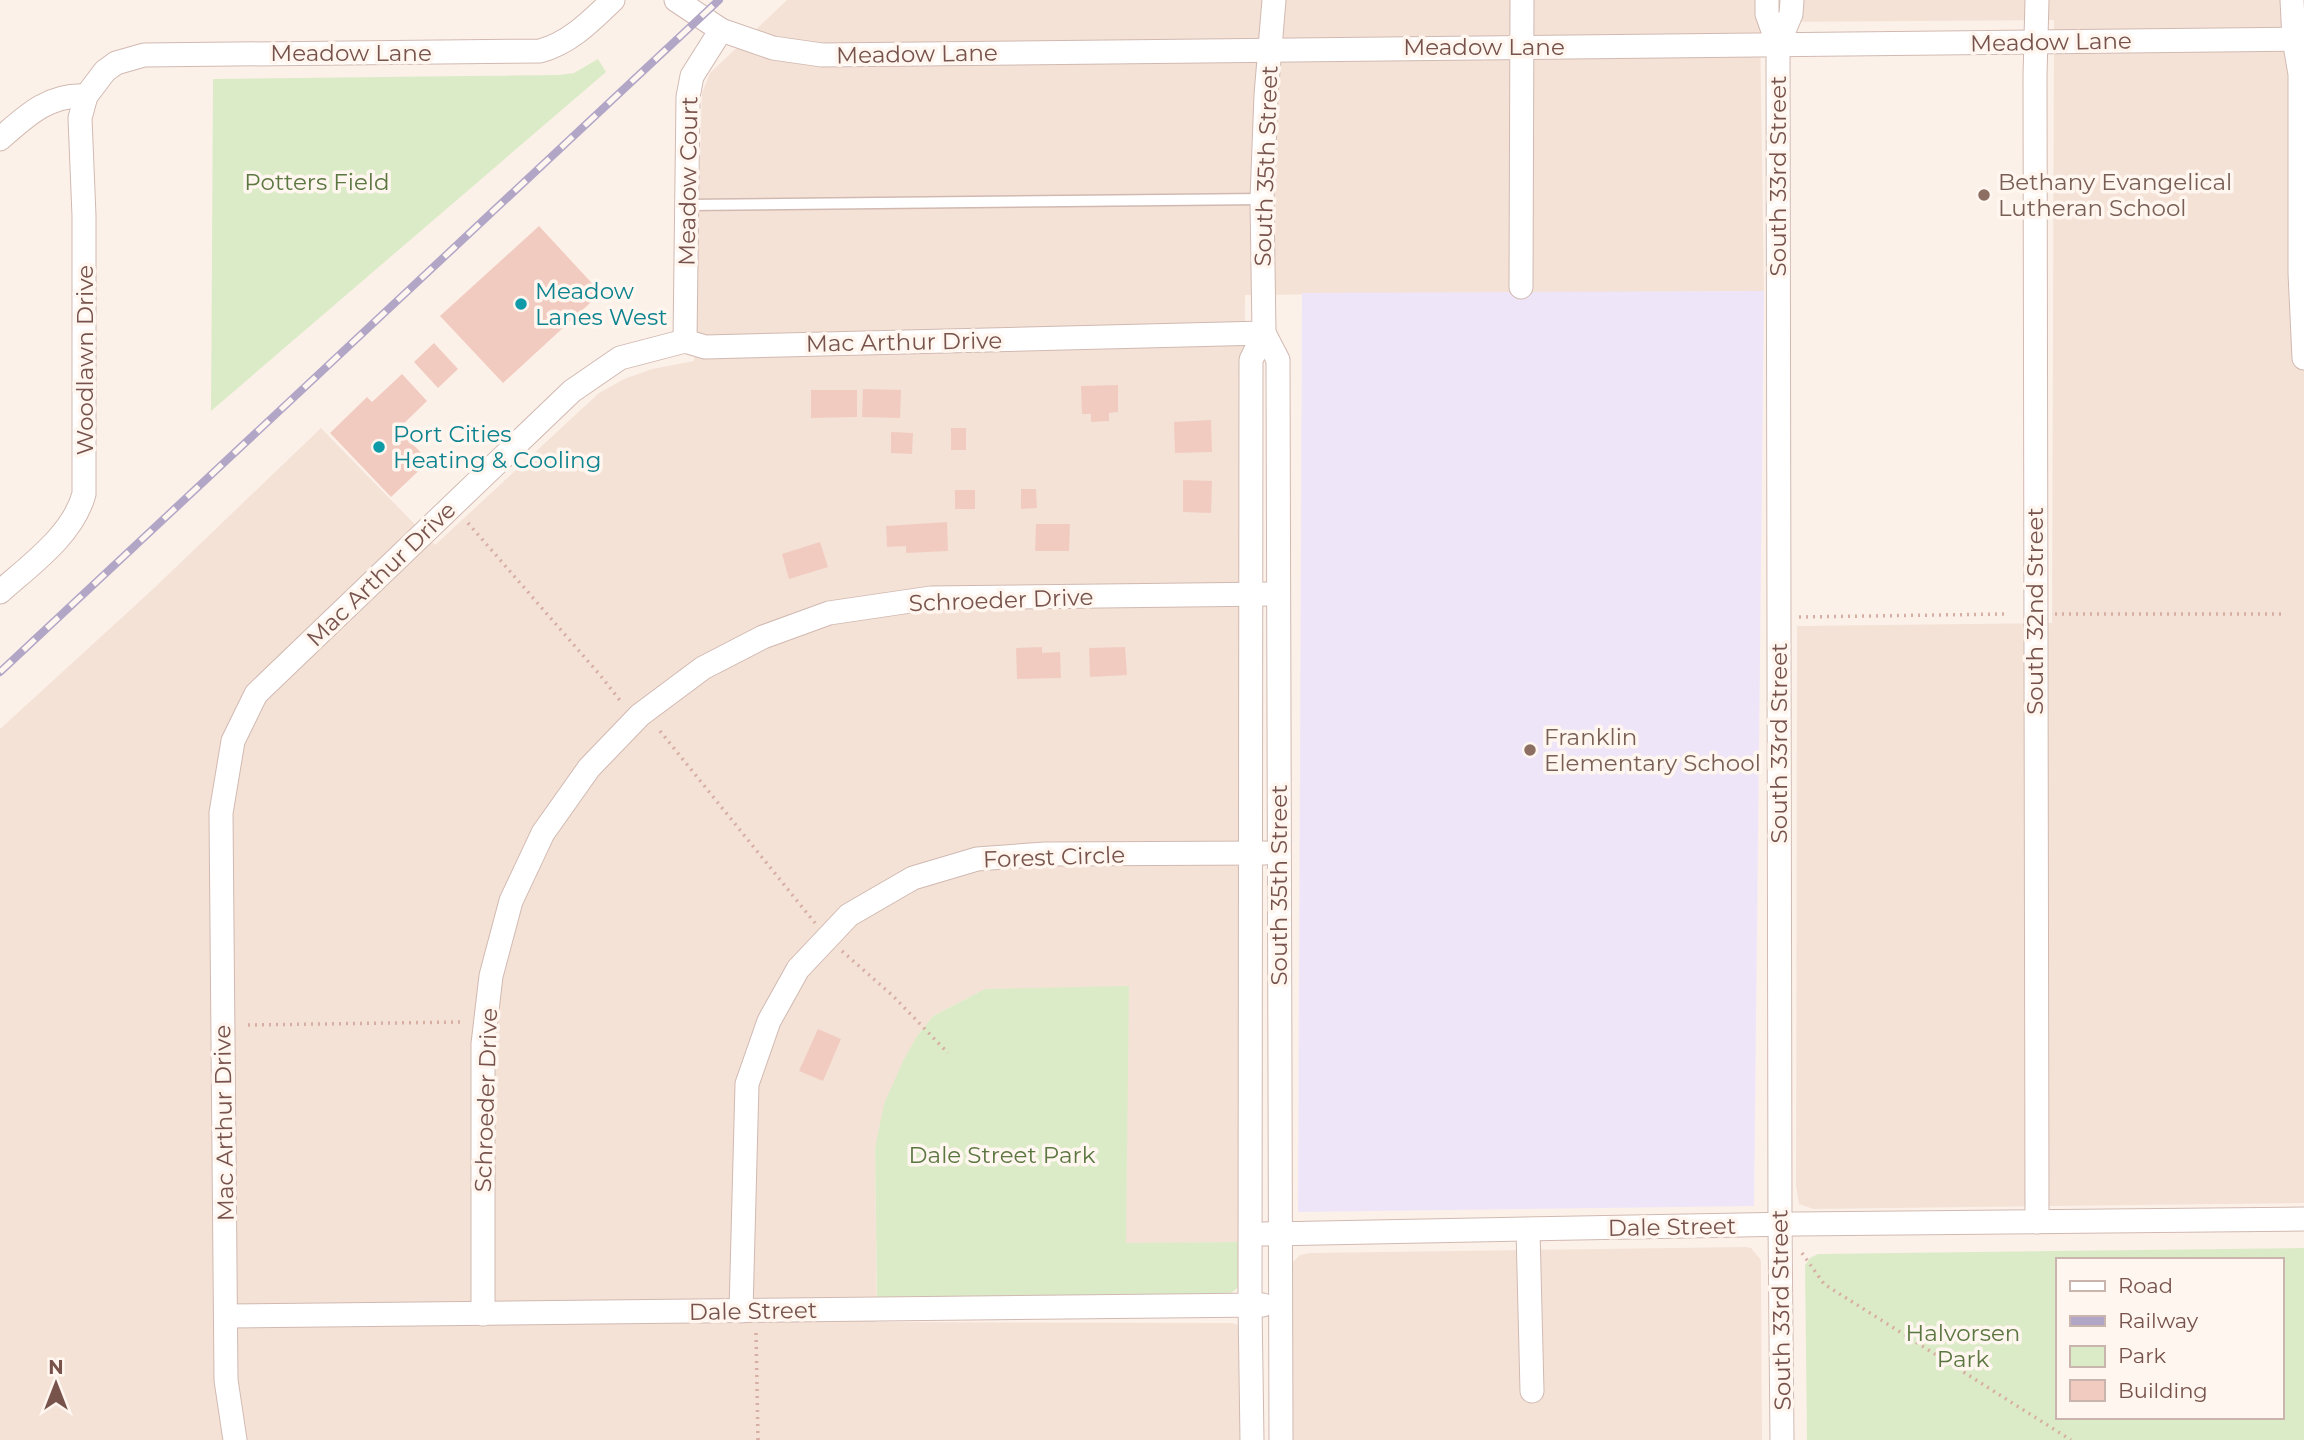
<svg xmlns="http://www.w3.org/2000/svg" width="2304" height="1440" font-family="Montserrat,sans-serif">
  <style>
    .residential { fill: #f4e2d7 }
    .education { fill: #eee5f9 }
    .green { fill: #dcebc7; fill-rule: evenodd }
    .building { fill: #f2cbc0 }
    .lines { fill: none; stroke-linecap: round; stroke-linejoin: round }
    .lane-casing { stroke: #d1b9b1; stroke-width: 13 }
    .street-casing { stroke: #d1b9b1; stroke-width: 25 }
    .path { stroke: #d7aea3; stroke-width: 3.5; stroke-dasharray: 2 5; stroke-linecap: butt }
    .lane { stroke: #fff; stroke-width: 10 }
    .street { stroke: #fff; stroke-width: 23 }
    .rail-casing { stroke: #b2a6c7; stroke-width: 8 }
    .rail { stroke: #fff6ef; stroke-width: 5; stroke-dasharray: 16; stroke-linecap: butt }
    .education-dot { fill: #8d6e63; stroke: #fff6ef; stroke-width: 2.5 }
    .culture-dot { fill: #0f9aa8; stroke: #fff6ef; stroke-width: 2.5 }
    .labels { text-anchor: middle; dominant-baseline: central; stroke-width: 7; stroke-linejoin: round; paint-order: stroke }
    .street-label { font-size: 23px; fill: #77534c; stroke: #fff6ef }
    .park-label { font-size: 23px; fill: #5b7741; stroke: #fff6ef }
    .education-label { font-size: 23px; fill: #785e54; stroke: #fff6ef; text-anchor: start }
    .culture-label { font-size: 23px; fill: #0d838f; stroke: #fff6ef; text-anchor: start }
  </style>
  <rect width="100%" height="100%" fill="#fcf1e9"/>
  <!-- residential -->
  <g class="residential">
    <polygon points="787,0 2304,0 2304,1203 1813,1209 1799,1204 1796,1186 1797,626 2052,623 2054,20 1760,22 1764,291 1245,295 1242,1242 1126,1244 985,989 933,1016 917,1036 875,1148 877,1322 1232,1323 1238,1325 1241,1331 1243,1440 0,1440 0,729 152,590 321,428 435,545 599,393 624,379 652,369 694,361 702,93 710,73"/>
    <polygon points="1746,1247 1751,1248 1761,1260 1762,1440 1292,1440 1291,1264 1300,1255 1310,1253"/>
  </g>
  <!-- education -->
  <polygon class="education" points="1764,291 1754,1206 1298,1212 1302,293"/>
  <!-- green -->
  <g class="green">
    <polygon points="598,59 606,72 211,411 213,79 559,75 574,73"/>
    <polygon points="1129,986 1126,1243 1242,1242 1240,1286 1230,1294 877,1297 875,1148 884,1104 903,1061 917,1036 933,1016 985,989"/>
    <path d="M2304,1248V1440H1807L1805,1265L1810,1258L1818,1254ZM2057,1260H2281V1417H2057Z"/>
  </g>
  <!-- building -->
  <g class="building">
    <polygon points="539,226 601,293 503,383 440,316"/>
    <polygon points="434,343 458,369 438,388 414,362"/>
    <polygon points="402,374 427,401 398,429 429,461 391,497 330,433 367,397 372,402"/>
    <polygon points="1118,385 1118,412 1109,413 1109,421 1091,422 1091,414 1082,414 1081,386"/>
    <polygon points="863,389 901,390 900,418 862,417"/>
    <polygon points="811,390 857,390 857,417 811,418"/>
    <polygon points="1211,420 1212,452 1175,453 1174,422"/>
    <rect x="951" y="428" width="15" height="22"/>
    <polygon points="891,432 913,433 912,454 891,453"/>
    <polygon points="1183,480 1212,481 1211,513 1183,512"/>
    <polygon points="1021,489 1036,489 1037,508 1021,509"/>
    <rect x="955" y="490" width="20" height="19"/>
    <polygon points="947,522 948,551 906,553 906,546 887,547 886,526"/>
    <polygon points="1036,524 1070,524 1069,551 1035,551"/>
    <polygon points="820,542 828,567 789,579 782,554"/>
    <polygon points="1042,647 1042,653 1060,652 1061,678 1017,679 1016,648"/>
    <polygon points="1125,647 1127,675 1090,677 1089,648"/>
    <polygon points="818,1029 841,1039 823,1081 799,1071"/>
  </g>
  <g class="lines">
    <defs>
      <polyline id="lane" points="687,205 1262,199"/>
      <g id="street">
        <polyline points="676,0 721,30 773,48 822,55 2304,39"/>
        <polyline points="1767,0 1767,14 1778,45 1780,1225 1782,1440"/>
        <polyline points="2037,0 2035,76 2037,1222"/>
        <polyline points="2292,0 2294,39 2300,74 2300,273 2304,358"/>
        <polyline points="1778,45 1791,14 1792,0"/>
        <path d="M0,139C27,115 49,94 86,96"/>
        <polyline points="1521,287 1522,0"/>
        <polyline points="1264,333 1278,360 1281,1440"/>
        <polyline points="685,341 688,97 692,76 721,30"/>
        <path d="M0,592C30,565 73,535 84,494V216L80,118L86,96L105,71L116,63L144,55L540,51C570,43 591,21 613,0"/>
        <polyline points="1528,1230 1532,1391"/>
        <polyline points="1264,1234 1796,1224 2304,1219"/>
        <polyline points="741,1311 747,1084 769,1021 798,969 849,915 913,878 977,859 1045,854 1265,853"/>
        <polyline points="483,1314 483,1044 491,976 511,901 543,833 589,768 640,715 703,668 763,637 829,613 931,598 1278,594"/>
        <polyline points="226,1316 1263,1305"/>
        <polyline points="235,1440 226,1380 221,813 233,741 256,694 572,391 620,358 685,341 705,347 1264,333"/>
        <polyline points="1252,1440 1250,1304 1251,360 1264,333 1262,199 1266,95 1274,0"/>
      </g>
    </defs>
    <!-- lane casing -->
    <use href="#lane" class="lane-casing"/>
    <!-- street casing -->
    <use href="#street" class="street-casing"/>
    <!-- path -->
    <g class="path">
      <polyline points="468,523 600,675 622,703"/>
      <polyline points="2055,614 2283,614"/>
      <polyline points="1799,617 2005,614"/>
      <polyline points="660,731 815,923"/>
      <polyline points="842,951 893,996 948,1053"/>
      <polyline points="248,1025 461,1022"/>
      <polyline points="1802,1253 1824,1284 2071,1440"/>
      <polyline points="756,1333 758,1440"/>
    </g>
    <!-- lane -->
    <use href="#lane" class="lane"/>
    <!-- street -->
    <use href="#street" class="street"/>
    <defs>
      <polyline id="rail" points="0,672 719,0"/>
    </defs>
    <!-- rail casing -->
    <use href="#rail" class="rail-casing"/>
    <!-- rail -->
    <use href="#rail" class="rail"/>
  </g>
  <!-- markers -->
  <g class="education-dot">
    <circle cx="1984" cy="195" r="7"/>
    <circle cx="1530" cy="750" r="7"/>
  </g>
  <g class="culture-dot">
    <circle cx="521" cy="304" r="7"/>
    <circle cx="379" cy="447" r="7"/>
  </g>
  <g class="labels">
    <!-- street labels -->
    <g class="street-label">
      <text transform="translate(2051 42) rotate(-1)">Meadow Lane</text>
      <text x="1484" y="47">Meadow Lane</text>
      <text x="351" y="53">Meadow Lane</text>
      <text transform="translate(917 54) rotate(-1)">Meadow Lane</text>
      <text transform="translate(1266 166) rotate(-88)">South 35th Street</text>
      <text transform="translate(1778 176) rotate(-90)">South 33rd Street</text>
      <text transform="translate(688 181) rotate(-89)">Meadow Court</text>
      <text transform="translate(904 342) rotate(-1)">Mac Arthur Drive</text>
      <text transform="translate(85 360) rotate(-90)">Woodlawn Drive</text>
      <text transform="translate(381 574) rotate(-44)">Mac Arthur Drive</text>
      <text transform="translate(1001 600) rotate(-2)">Schroeder Drive</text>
      <text transform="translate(2035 611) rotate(-90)">South 32nd Street</text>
      <text transform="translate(1779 743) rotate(-90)">South 33rd Street</text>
      <text transform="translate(1054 857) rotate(-2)">Forest Circle</text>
      <text transform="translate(1279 885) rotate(-90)">South 35th Street</text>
      <text transform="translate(486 1100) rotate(-88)">Schroeder Drive</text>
      <text transform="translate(224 1123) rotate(-91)">Mac Arthur Drive</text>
      <text transform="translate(1672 1227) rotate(-1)">Dale Street</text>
      <text transform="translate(1781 1310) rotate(-91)">South 33rd Street</text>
      <text transform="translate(753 1311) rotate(-1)">Dale Street</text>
    </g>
    <!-- park labels -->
    <g class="park-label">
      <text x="317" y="182">Potters Field</text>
      <text x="1002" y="1155">Dale Street Park</text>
      <text x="1963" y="1333">Halvorsen<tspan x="1963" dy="26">Park</tspan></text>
    </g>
    <!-- education labels -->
    <g class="education-label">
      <text x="1998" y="182">Bethany Evangelical<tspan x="1998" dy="26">Lutheran School</tspan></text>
      <text x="1544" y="737">Franklin<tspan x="1544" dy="26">Elementary School</tspan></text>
    </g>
    <!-- culture labels -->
    <g class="culture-label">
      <text x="535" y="291">Meadow<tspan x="535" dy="26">Lanes West</tspan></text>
      <text x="393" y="434">Port Cities<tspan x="393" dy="26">Heating &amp; Cooling</tspan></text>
    </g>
  </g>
  <!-- legend -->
  <rect x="2056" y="1258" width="228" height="161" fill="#fff6ef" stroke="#c9b5ae" stroke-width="2"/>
  <rect x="2070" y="1281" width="35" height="10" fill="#ffffff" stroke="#c9b5ae" stroke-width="2"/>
  <text x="2118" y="1293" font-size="21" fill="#77534c">Road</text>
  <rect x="2070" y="1316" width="35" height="10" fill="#b2a6c7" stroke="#c9b5ae" stroke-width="2"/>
  <text x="2118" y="1328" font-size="21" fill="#77534c">Railway</text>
  <rect x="2070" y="1346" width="35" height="21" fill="#dcebc7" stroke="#c9b5ae" stroke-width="2"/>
  <text x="2118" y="1363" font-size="21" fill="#77534c">Park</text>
  <rect x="2070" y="1380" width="35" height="21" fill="#f2cbc0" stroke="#c9b5ae" stroke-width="2"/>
  <text x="2118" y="1398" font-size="21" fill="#77534c">Building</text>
  <!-- north arrow -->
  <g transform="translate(56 1384)" stroke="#fff6ef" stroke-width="5" paint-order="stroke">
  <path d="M0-5L12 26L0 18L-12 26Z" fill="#77534c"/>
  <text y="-10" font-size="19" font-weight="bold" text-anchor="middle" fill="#77534c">N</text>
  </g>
</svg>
